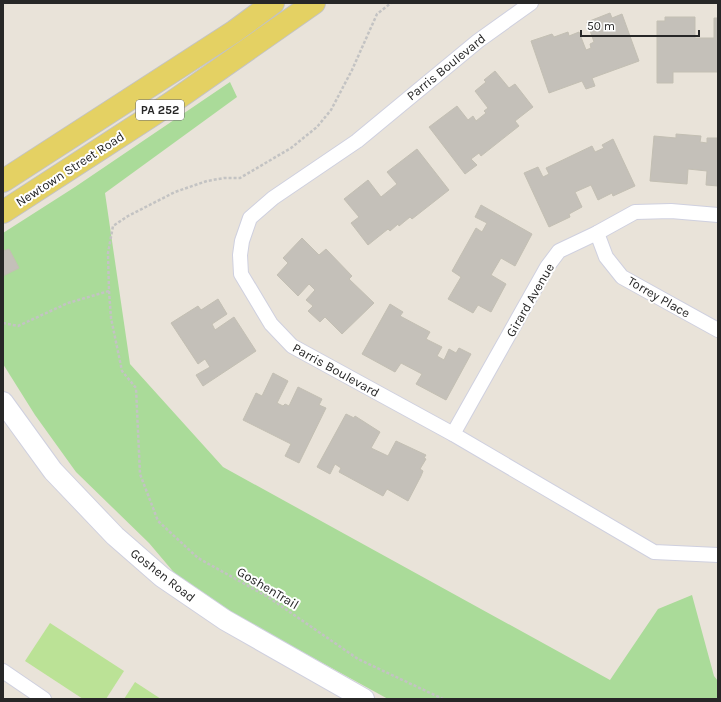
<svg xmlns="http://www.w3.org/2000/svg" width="721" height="702" font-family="Karla,sans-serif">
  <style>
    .green { fill: #aadb99 }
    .pitch { fill: #bbe296 }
    .building { fill: #c4c0b9; stroke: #c3bfb3 }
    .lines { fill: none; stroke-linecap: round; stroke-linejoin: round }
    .minor-casing { stroke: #cfd0df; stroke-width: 16 }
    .secondary-casing { stroke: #cfd0df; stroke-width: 22 }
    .primary-casing { stroke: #c3c3c3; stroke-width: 24 }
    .path { stroke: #c3c3c3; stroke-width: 2.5; stroke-dasharray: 3 2; stroke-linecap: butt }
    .minor { stroke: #fff; stroke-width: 14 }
    .secondary { stroke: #fff; stroke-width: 20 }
    .primary { stroke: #e4d163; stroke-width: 22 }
    .labels { text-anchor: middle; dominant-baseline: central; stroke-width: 4; stroke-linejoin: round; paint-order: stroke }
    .shield { fill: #fff; stroke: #686868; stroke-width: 1 }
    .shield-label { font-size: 12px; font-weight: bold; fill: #272727 }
    .street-label { font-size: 13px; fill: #272727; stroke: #fff }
  </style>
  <rect width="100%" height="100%" fill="#e9e3d9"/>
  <!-- green -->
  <polygon class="green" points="230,82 237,97 105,193 130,364 223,467 610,680 658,609 692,595 714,676 718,681 718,699 388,699 188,589 149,543 76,472 35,415 3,364 3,233 75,187"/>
  <!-- pitch -->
  <g class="pitch">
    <polygon points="50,623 124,671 106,699 83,699 25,661"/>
    <polygon points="135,682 161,699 124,699"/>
  </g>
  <!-- building -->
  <g class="building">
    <polygon points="610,13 612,18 622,14 639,61 592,78 595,86 586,89 582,81 549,93 531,41 552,34 554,37 568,32 569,36 579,32 586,50 591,48 590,44 594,42 587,22"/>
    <polygon points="665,17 695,17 695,38 714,38 714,18 718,18 718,72 673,72 673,83 657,83 657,21 665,21"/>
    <polygon points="495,71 509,88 515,84 533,107 515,121 519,126 481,156 479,153 471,159 477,165 465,174 429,127 457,106 468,120 473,116 476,121 486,113 484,111 488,108 475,91 486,82 484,80"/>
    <polygon points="676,134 701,136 700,142 707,143 707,138 717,138 718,186 706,185 707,171 688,169 687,184 650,181 654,136 676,138"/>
    <polygon points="613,139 635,186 613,196 612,193 598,200 591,185 575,192 582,207 569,214 570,217 549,227 524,173 538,167 543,177 549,174 546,168 592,146 595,152 604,148 602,145"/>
    <polygon points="417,149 449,190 412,219 410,217 399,226 398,224 390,231 388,229 368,245 351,223 359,217 344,199 368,180 381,197 397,184 387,172"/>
    <polygon points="481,205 532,234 515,266 501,258 491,275 506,284 491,312 478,305 473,313 448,299 461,277 452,271 476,228 482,232 487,223 475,217"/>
    <polygon points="302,238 319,255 326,249 352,276 349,279 374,303 342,334 325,317 320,322 308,311 313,306 306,300 315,290 309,284 298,296 277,275 288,263 283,258"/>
    <polygon points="9,249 19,268 3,276 3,251"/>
    <polygon points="218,299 227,314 212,324 215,330 234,317 256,351 203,386 196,375 210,367 205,359 198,364 171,323 198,306 201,310"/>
    <polygon points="390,304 403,312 400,316 430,332 426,339 442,347 437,356 444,360 449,349 456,353 459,348 471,354 446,400 416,384 422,374 401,363 395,372 362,354"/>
    <polygon points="273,373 288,381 277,403 283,406 285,404 289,406 298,387 322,399 319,405 326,408 299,463 285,456 291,444 243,420 256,393 262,396"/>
    <polygon points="346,414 354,418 355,416 380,432 371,448 388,456 396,441 426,455 424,458 426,459 420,469 423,471 421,476 408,501 387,489 383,496 339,472 341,468 335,464 330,474 317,467"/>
  </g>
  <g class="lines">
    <defs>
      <g id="minor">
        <polyline points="531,3 478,41 357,141 273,198 250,218 242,241 240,255 241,274 271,324 292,346 453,434 654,552 718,555"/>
        <polyline points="597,233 606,257 622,277 718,330"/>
        <polyline points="453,434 547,267 559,251 597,233 635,212 671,211 718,215"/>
        <polyline points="3,671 44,699"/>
      </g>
      <polyline id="secondary" points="3,402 53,471 115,536 162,577 225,620 364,699"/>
      <g id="primary">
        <polyline points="3,181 235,31 273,3"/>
        <polyline points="3,212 171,103 314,3"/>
      </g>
    </defs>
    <!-- minor casing -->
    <use href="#minor" class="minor-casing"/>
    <!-- secondary casing -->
    <use href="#secondary" class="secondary-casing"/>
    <!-- primary casing -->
    <use href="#primary" class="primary-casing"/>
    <!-- path -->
    <g class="path">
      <polyline points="109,291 111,318 122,371 136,388 140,474 158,521 198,558 268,597 358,659 443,699"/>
      <polyline points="3,323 18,326 68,303 109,291 108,253 113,226 128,216 175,192 207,181 224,178 240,178 291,148 317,127 331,110 352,70 377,14 391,3"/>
    </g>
    <!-- minor -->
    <use href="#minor" class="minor"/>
    <!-- secondary -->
    <use href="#secondary" class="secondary"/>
    <!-- primary -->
    <use href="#primary" class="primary"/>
  </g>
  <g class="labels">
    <!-- shield labels -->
    <rect class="shield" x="136" y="100" width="48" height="20" rx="3"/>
    <g class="shield-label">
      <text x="160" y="110">PA 252</text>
    </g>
    <!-- street labels -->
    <g class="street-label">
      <text transform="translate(446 67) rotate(-39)">Parris Boulevard</text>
      <text transform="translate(70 169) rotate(-33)">Newtown Street Road</text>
      <text transform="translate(659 297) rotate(30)">Torrey Place</text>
      <text transform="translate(530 300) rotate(-60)">Girard Avenue</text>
      <text transform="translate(336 370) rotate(29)">Parris Boulevard</text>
      <text transform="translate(163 575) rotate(38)">Goshen Road</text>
      <text transform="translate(268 588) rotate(31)">GoshenTrail</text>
    </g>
  </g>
  <!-- border -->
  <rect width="721" height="702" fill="none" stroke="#272727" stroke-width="8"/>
  <!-- scale -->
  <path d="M581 30v6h118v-6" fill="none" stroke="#272727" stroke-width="2"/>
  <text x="587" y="30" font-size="12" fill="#272727" stroke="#ffffff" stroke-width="3" paint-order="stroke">50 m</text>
</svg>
